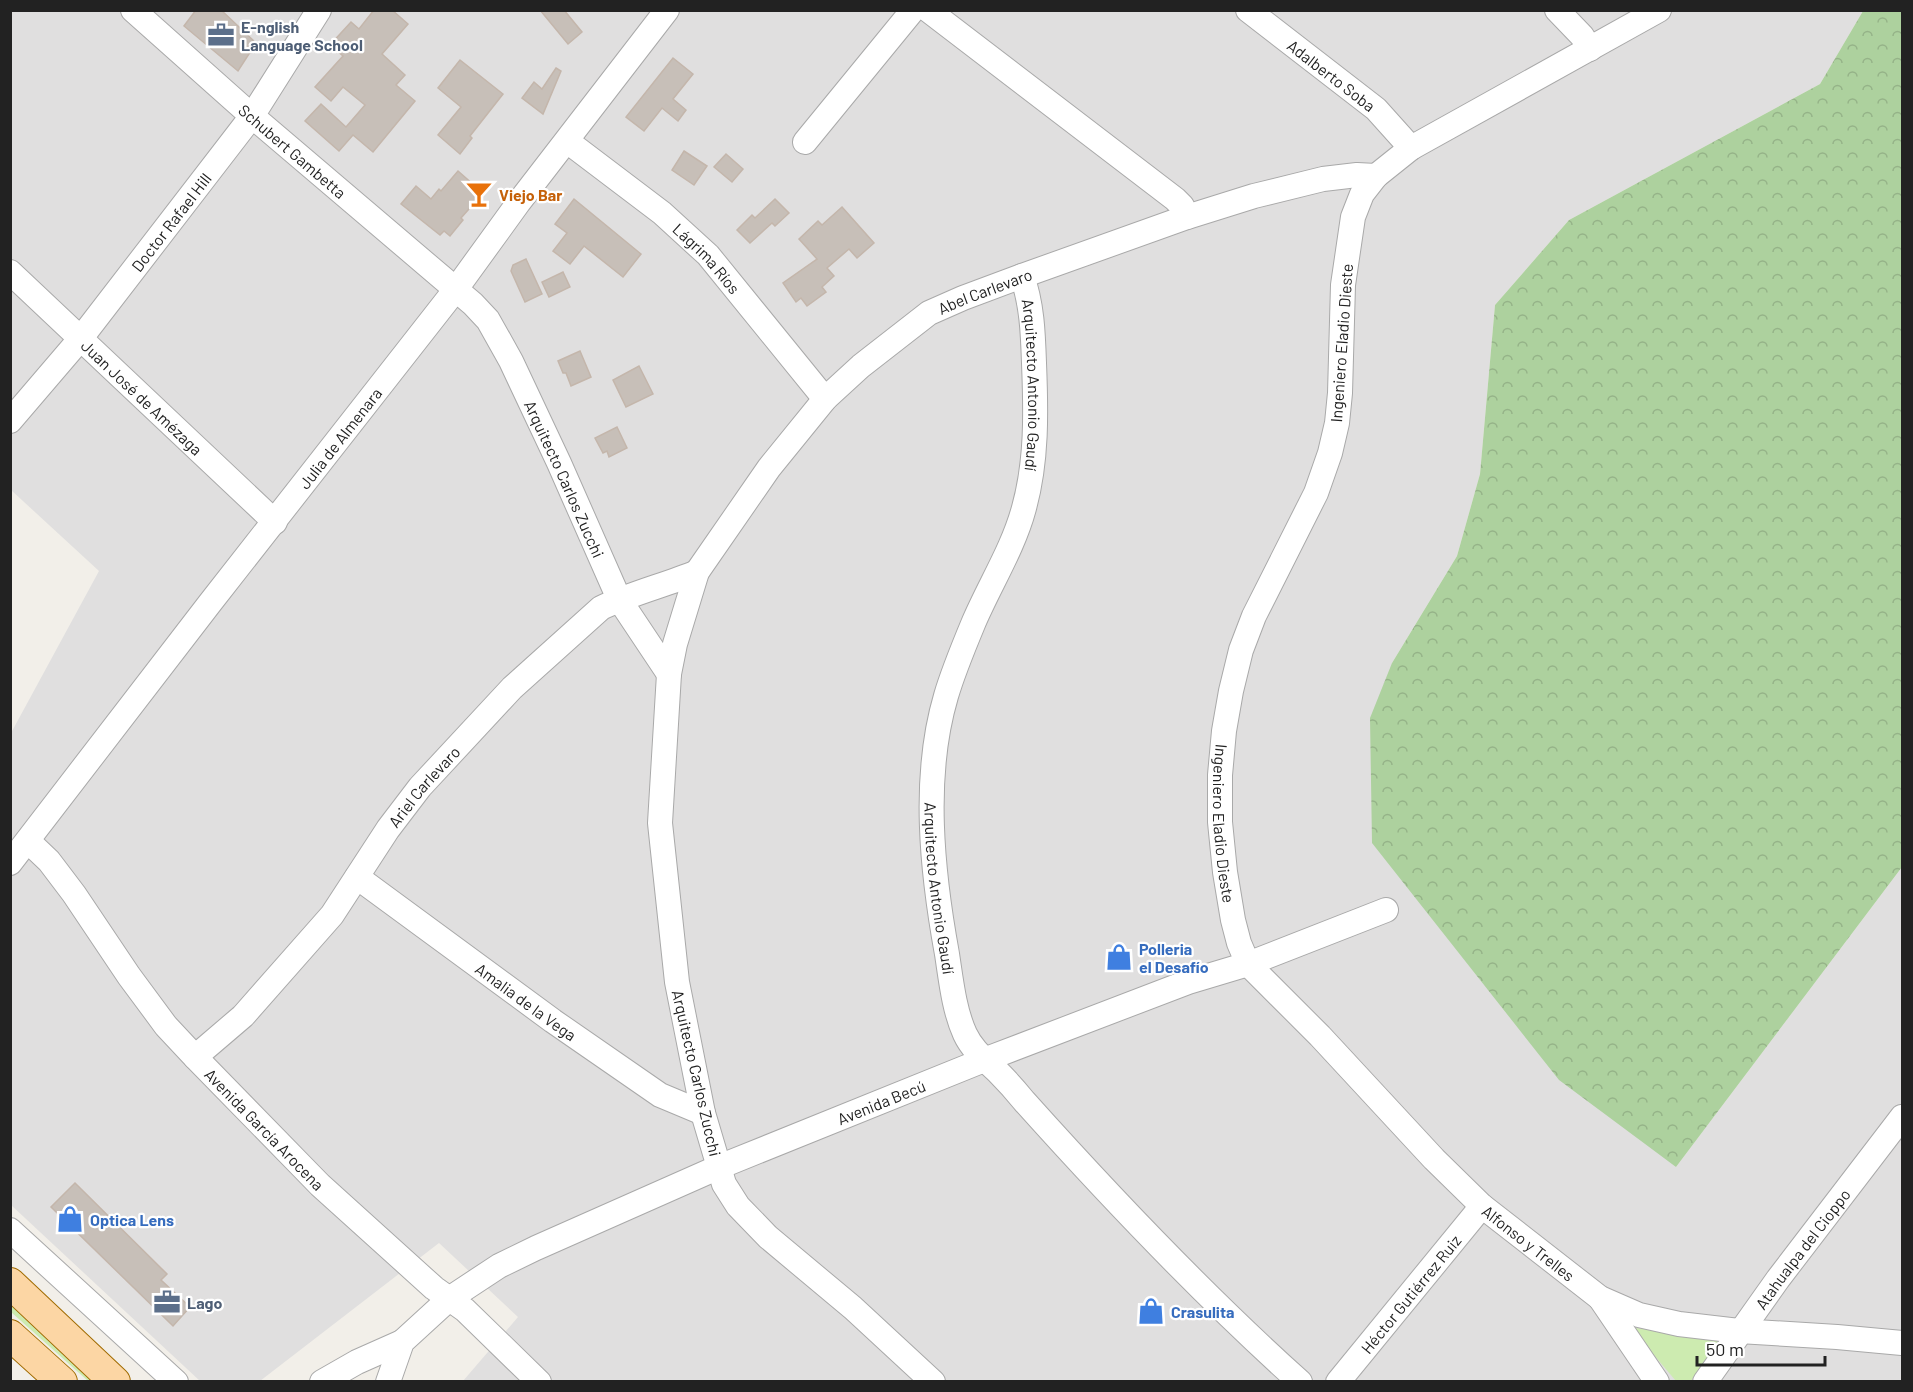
<svg xmlns="http://www.w3.org/2000/svg" width="1913" height="1392" font-family="Barlow,sans-serif">
  <style>
    .residential { fill: #e0dfdf }
    .grass { fill: #cdebb0 }
    .forest { fill: url(#forest-crowns) }
    .building { fill: #c7bfb8; stroke: #c4b6ab; stroke-width: 1.5 }
    .lines { fill: none; stroke-linecap: round; stroke-linejoin: round }
    .minor-casing { stroke: #a9a9a9; stroke-width: 26 }
    .major-casing { stroke: #a06b00; stroke-width: 32 }
    .minor { stroke: #fff; stroke-width: 24 }
    .major { stroke: #fcd6a4; stroke-width: 30 }
    .labels { text-anchor: middle; dominant-baseline: central; stroke-width: 4.5; stroke-linejoin: round; paint-order: stroke }
    .service-label { font-size: 16px; font-weight: bold; fill: #4e5e75; stroke: #fff; text-anchor: start }
    .street-label { font-size: 16px; fill: #222; stroke: #fff }
    .food-label { font-size: 16px; font-weight: bold; fill: #c56008; stroke: #fff; text-anchor: start }
    .shop-label { font-size: 16px; font-weight: bold; fill: #366cbe; stroke: #fff; text-anchor: start }
  </style>
  <defs>
    <pattern id="forest-crowns" width="20" height="18" patternUnits="userSpaceOnUse" patternTransform="scale(1.5)"><rect width="20" height="18" fill="#add19e"/><path d="M2 6a3 3 0 1 1 6 0M12 15a3 3 0 1 1 6 0" fill="none" stroke="#95b388"/></pattern>
  </defs>
  <rect width="100%" height="100%" fill="#f2efe9"/>
  <!-- residential -->
  <polygon class="residential" points="11,11 1863,11 1820,84 1569,220 1495,305 1480,474 1457,556 1392,663 1676,1167 1902,867 1902,1381 463,1381 518,1317 439,1243 260,1381 200,1381 11,1205 11,733 99,571 11,490"/>
  <!-- grass -->
  <g class="grass">
    <polygon points="10,1297 99,1381 88,1381 11,1312"/>
    <polygon points="1630,1327 1718,1341 1691,1381 1676,1381"/>
  </g>
  <!-- forest -->
  <polygon class="forest" points="1863,11 1902,11 1902,867 1676,1167 1559,1080 1372,843 1370,718 1392,663 1457,556 1480,474 1495,305 1569,220 1820,84"/>
  <!-- building -->
  <g class="building">
    <polygon points="196,10 221,10 256,43 238,71 184,26"/>
    <polygon points="374,10 392,10 408,24 382,54 405,75 396,85 415,101 373,152 353,135 339,151 305,121 321,104 346,127 365,105 343,87 331,101 315,87 343,56 330,45 351,22 359,29"/>
    <polygon points="540,10 564,10 582,32 568,44"/>
    <polygon points="673,58 693,74 673,99 686,110 678,121 662,108 644,131 626,117"/>
    <polygon points="460,60 503,94 470,136 472,138 460,154 438,135 461,107 438,88"/>
    <polygon points="556,68 561,71 543,114 522,98 534,82 542,89"/>
    <polygon points="684,151 707,166 694,185 672,170"/>
    <polygon points="726,154 743,169 732,182 714,167"/>
    <polygon points="458,171 483,193 461,218 463,220 450,236 444,231 440,235 401,204 416,186 431,199 439,189 441,191"/>
    <polygon points="574,199 641,254 623,277 584,246 570,264 553,251 567,233 555,224"/>
    <polygon points="775,199 789,213 775,226 772,223 750,243 737,230 752,215 755,218"/>
    <polygon points="842,207 874,243 857,258 849,249 827,268 834,276 822,287 826,292 807,306 801,298 796,302 783,283 817,259 799,239 818,221 822,225"/>
    <polygon points="526,259 542,294 525,302 511,271 513,265"/>
    <polygon points="563,272 570,287 549,297 542,282"/>
    <polygon points="580,351 591,377 571,386 566,373 563,373 558,361"/>
    <polygon points="639,366 653,394 626,407 613,380"/>
    <polygon points="617,427 627,448 609,457 607,451 603,453 595,438"/>
    <polygon points="75,1183 167,1274 161,1280 190,1307 173,1326 51,1207"/>
  </g>
  <g class="lines">
    <defs>
      <g id="minor">
        <path id="s1" d="M133,10L252,116L473,304L488,320L511,361L559,463L619,599L669,674"/>
        <polyline points="928,10 1175,199 1182,206 1187,217"/>
        <path id="s2" d="M1248,10L1376,109L1411,148"/>
        <polyline points="1557,10 1582,36 1590,49"/>
        <path id="s3" d="M1659,10L1411,148L1376,176L1362,194L1353,217L1343,285L1340,393L1337,423L1330,453L1316,493L1254,616L1241,650L1231,691L1224,731L1220,775V822L1225,872L1233,920L1239,943L1248,964L1320,1036L1434,1159L1482,1206L1600,1298L1639,1315L1679,1324L1739,1331L1837,1337L1902,1343"/>
        <path id="s4" d="M567,141L662,213L708,255L825,399"/>
        <polyline points="805,142 913,10"/>
        <path id="s5" d="M10,272L275,522"/>
        <path id="s6" d="M1022,276C1032,304 1033,333 1034,363C1036,412 1037,461 1024,508C1013,549 989,586 973,624C963,648 953,672 946,696C922,777 932,872 947,954C951,980 954,1010 965,1034C973,1051 986,1060 998,1072C1007,1081 1016,1091 1024,1101C1111,1198 1202,1294 1300,1382"/>
        <path id="s7" d="M10,421L81,338L252,116L319,10"/>
        <path id="s8" d="M28,841L49,861L74,894L129,976L166,1026L195,1057L320,1185L434,1288L465,1310L539,1382"/>
        <path id="s9" d="M10,863L210,603L456,289L519,202L667,10"/>
        <path id="s10" d="M357,877L553,1021L660,1095L703,1113"/>
        <path id="s11" d="M195,1057L243,1016L332,915L388,829L420,787L512,688L601,608C632,593 666,585 697,572"/>
        <polyline points="10,1230 176,1382"/>
        <polyline points="1600,1298 1657,1382"/>
        <polyline points="322,1382 357,1362 402,1342"/>
        <path id="s12" d="M388,1382L402,1342L449,1299L499,1266L536,1248L719,1167L984,1060L1188,982L1248,964L1386,910"/>
        <path id="s13" d="M933,1382L853,1308L768,1237L738,1206L724,1184L719,1167L703,1113L677,982L660,823L669,674L675,644L697,572L769,468L825,399L861,366L929,313L963,298L1022,276L1187,217L1254,196L1323,179L1357,175L1376,176"/>
        <path id="s14" d="M1338,1382L1482,1206"/>
        <path id="s15" d="M1705,1382L1778,1279L1902,1117"/>
      </g>
      <g id="major">
        <polyline points="10,1283 115,1382"/>
        <polyline points="10,1335 62,1382"/>
      </g>
    </defs>
    <!-- minor casing -->
    <use href="#minor" class="minor-casing"/>
    <!-- major casing -->
    <use href="#major" class="major-casing"/>
    <!-- minor -->
    <use href="#minor" class="minor"/>
    <!-- major -->
    <use href="#major" class="major"/>
  </g>
  <!-- icons -->
  <defs>
    <symbol id="office-bare" viewBox="-9 -9 18 18"><path d="M-6-3h4V-5.5h4V-3h4V5H-6ZM-1-4.5V-3h2v-1.5ZM-6 0V1H6V0Z" fill="#5c6f8a" stroke="#fff" stroke-width="2.5" paint-order="stroke"/></symbol>
    <symbol id="bar-bare" viewBox="-9 -9 18 18"><path d="M-6-5H6L.8 .8V4.5H3.5V6h-7V4.5H-.8V.8Z" fill="#e8710a" stroke="#fff" stroke-width="2.5" paint-order="stroke"/></symbol>
    <symbol id="shop-bare" viewBox="-9 -9 18 18"><path d="M-5-2.5h2.3a2.7 3.5 0 0 1 5.4 0H5L5.5 6h-11ZM-1.5-2.5h3a1.5 2.3 0 0 0-3 0Z" fill="#3f7fe0" stroke="#fff" stroke-width="2.5" paint-order="stroke"/></symbol>
  </defs>
  <g fill-rule="evenodd">
    <use href="#office-bare" x="202" y="16" width="38" height="38"/>
    <use href="#bar-bare" x="460" y="175" width="38" height="38"/>
    <use href="#shop-bare" x="1100" y="938" width="38" height="38"/>
    <use href="#shop-bare" x="51" y="1200" width="38" height="38"/>
    <use href="#office-bare" x="148" y="1283" width="38" height="38"/>
    <use href="#shop-bare" x="1132" y="1292" width="38" height="38"/>
  </g>
  <g class="labels">
    <!-- service labels -->
    <g class="service-label">
      <text x="241" y="26">E-nglish<tspan x="241" dy="18">Language School</tspan></text>
      <text x="187" y="1302">Lago</text>
    </g>
    <!-- street labels -->
    <g class="street-label">
      <text stroke="none"><textPath href="#s2" startOffset="106">Adalberto Soba</textPath></text>
      <text stroke="none"><textPath href="#s1" startOffset="213">Schubert Gambetta</textPath></text>
      <text stroke="none"><textPath href="#s7" startOffset="256">Doctor Rafael Hill</textPath></text>
      <text stroke="none"><textPath href="#s4" startOffset="183">Lágrima Ríos</textPath></text>
      <text stroke="none"><textPath href="#s13" startOffset="1322">Abel Carlevaro</textPath></text>
      <text transform="translate(1341 343) rotate(-86)">Ingeniero Eladio Dieste</text>
      <text stroke="none"><textPath href="#s6" startOffset="110">Arquitecto Antonio Gaudí</textPath></text>
      <text stroke="none"><textPath href="#s5" startOffset="182">Juan José de Amézaga</textPath></text>
      <text stroke="none"><textPath href="#s9" startOffset="538">Julia de Almenara</textPath></text>
      <text stroke="none"><textPath href="#s1" startOffset="648">Arquitecto Carlos Zucchi</textPath></text>
      <text stroke="none"><textPath href="#s11" startOffset="356">Ariel Carlevaro</textPath></text>
      <text stroke="none"><textPath href="#s3" startOffset="1006">Ingeniero Eladio Dieste</textPath></text>
      <text stroke="none"><textPath href="#s6" startOffset="632">Arquitecto Antonio Gaudí</textPath></text>
      <text stroke="none"><textPath href="#s10" startOffset="210">Amalia de la Vega</textPath></text>
      <text transform="translate(697 1073) rotate(77)">Arquitecto Carlos Zucchi</text>
      <text stroke="none"><textPath href="#s12" startOffset="582">Avenida Becú</textPath></text>
      <text stroke="none"><textPath href="#s8" startOffset="374">Avenida García Arocena</textPath></text>
      <text stroke="none"><textPath href="#s3" startOffset="1546">Alfonso y Trelles</textPath></text>
      <text stroke="none"><textPath href="#s15" startOffset="165">Atahualpa del Cioppo</textPath></text>
      <text stroke="none"><textPath href="#s14" startOffset="114">Héctor Gutiérrez Ruiz</textPath></text>
    </g>
    <!-- food labels -->
    <g class="food-label">
      <text x="499" y="194">Viejo Bar</text>
    </g>
    <!-- shop labels -->
    <g class="shop-label">
      <text x="1139" y="948">Polleria<tspan x="1139" dy="18">el Desafío</tspan></text>
      <text x="90" y="1219">Optica Lens</text>
      <text x="1171" y="1311">Crasulita</text>
    </g>
  </g>
  <!-- border -->
  <rect width="1913" height="1392" fill="none" stroke="#222222" stroke-width="24"/>
  <!-- scale -->
  <path d="M1697 1356v9h128v-9" fill="none" stroke="#222222" stroke-width="3"/>
  <text x="1706" y="1356" font-size="18" fill="#222222" stroke="#ffffff" stroke-width="4.5" paint-order="stroke">50 m</text>
</svg>
